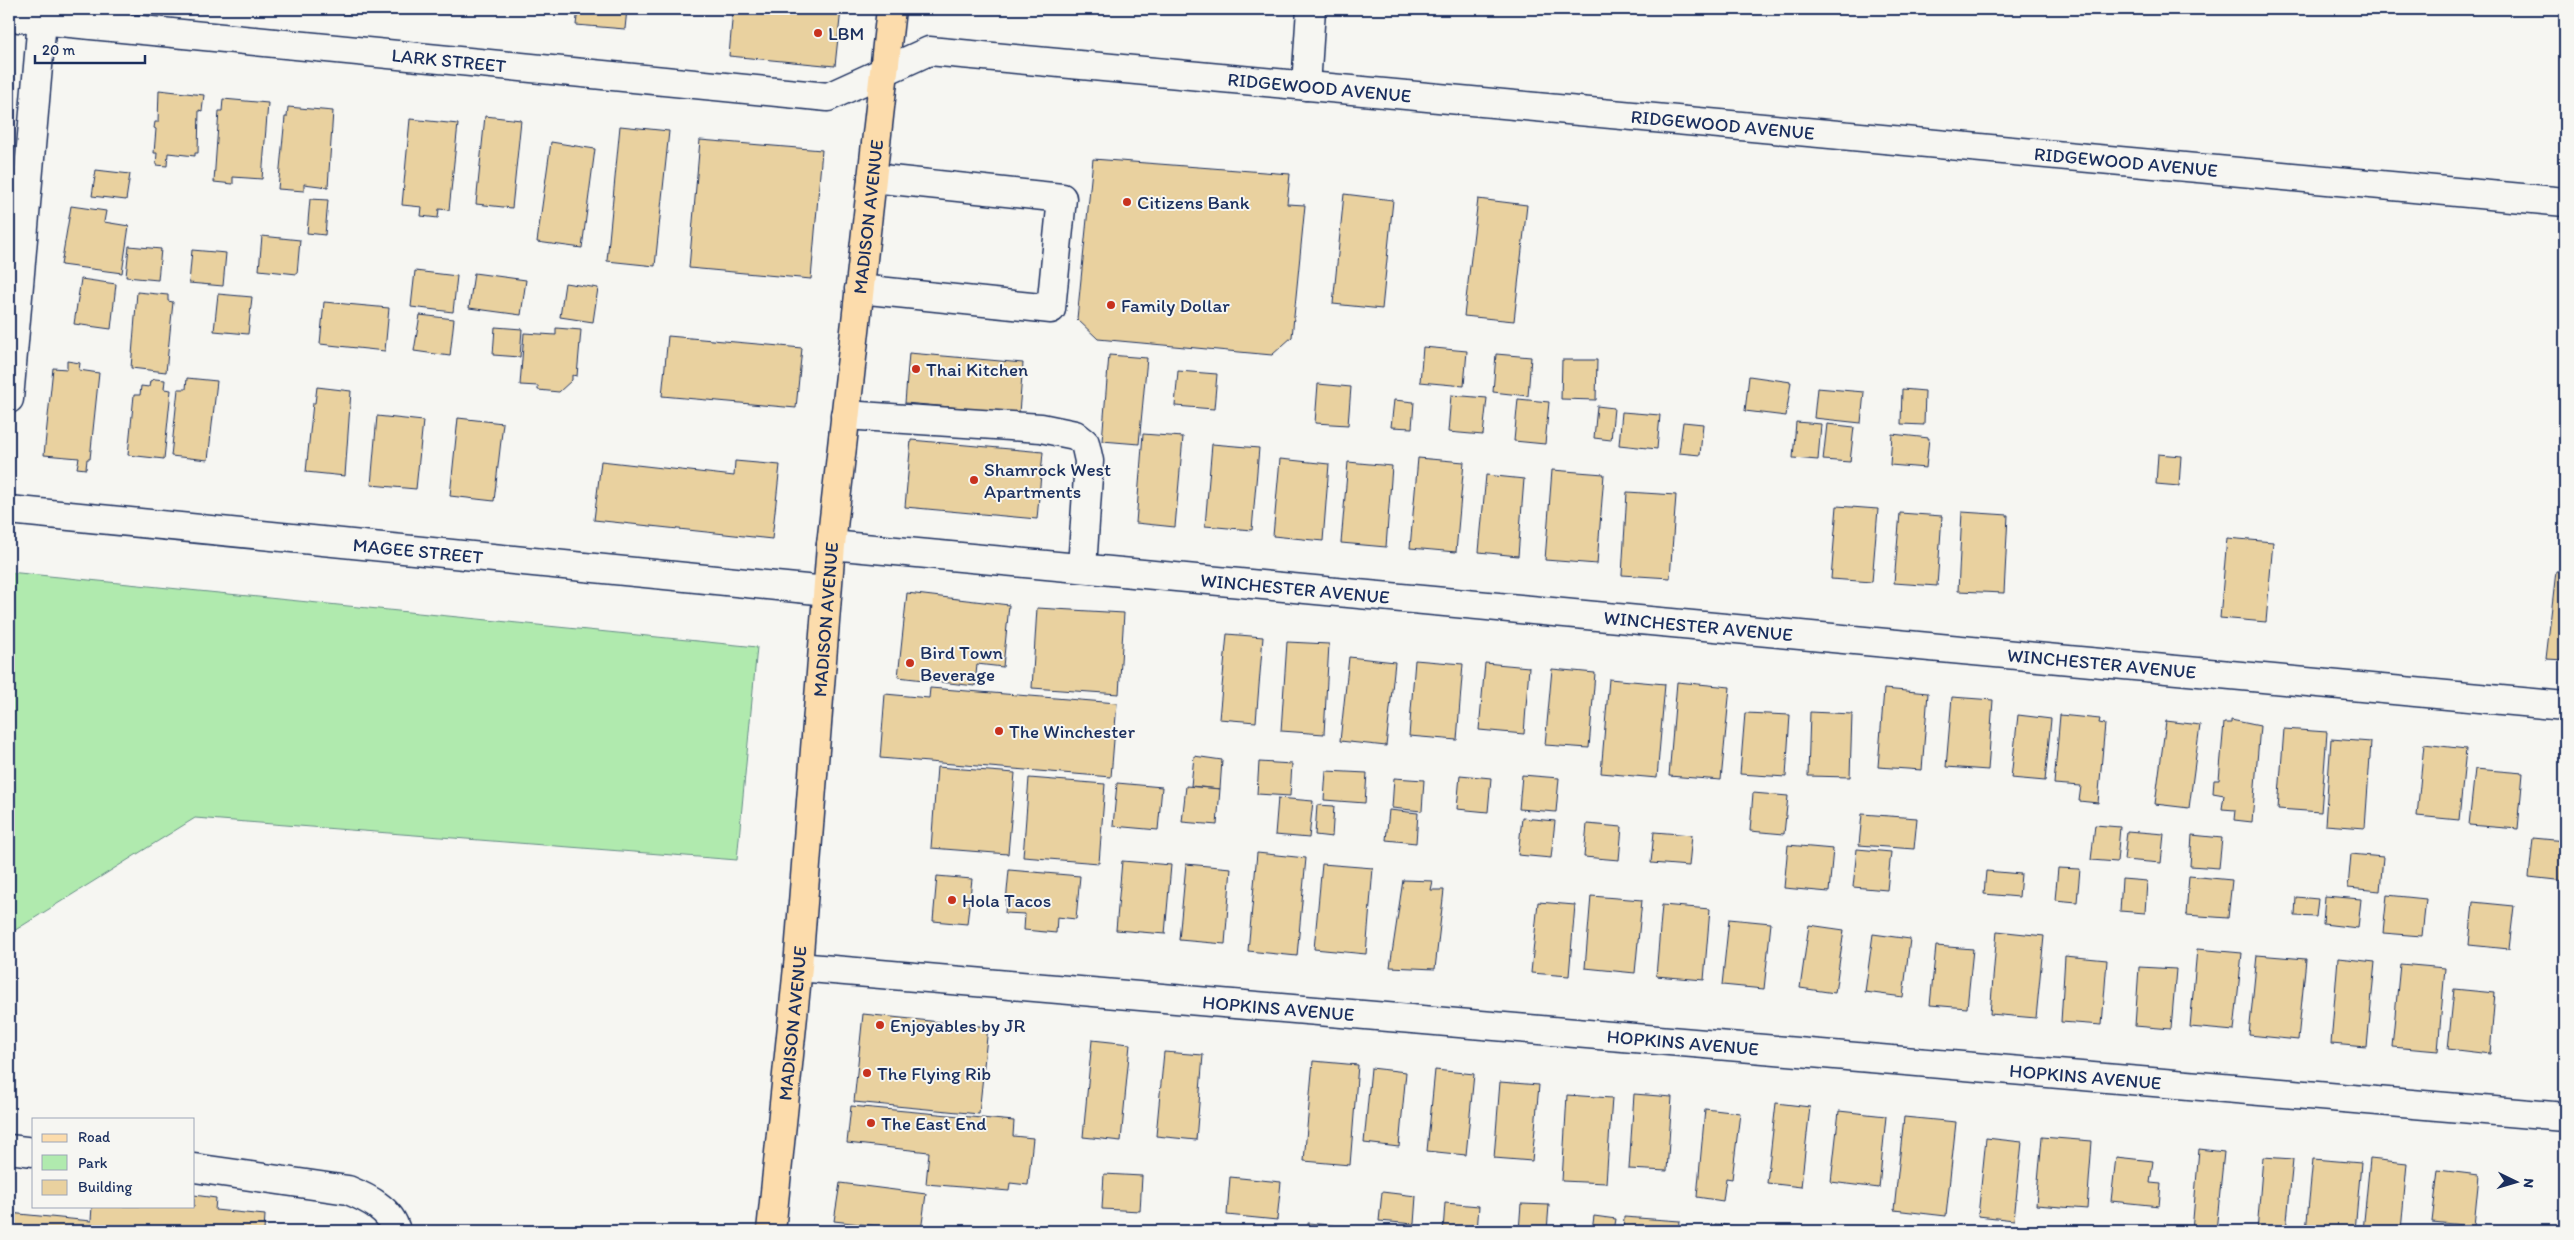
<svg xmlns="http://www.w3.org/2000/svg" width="2574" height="1240" font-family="Itim,sans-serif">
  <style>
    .green { fill: #b0eaae; stroke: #668c86 }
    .building { fill: #e9d19f; stroke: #1b2f5e }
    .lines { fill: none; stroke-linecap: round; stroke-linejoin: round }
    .minor-casing { stroke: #1b2f5e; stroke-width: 31 }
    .major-casing { stroke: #1b2f5e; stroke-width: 31 }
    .minor { stroke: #f6f6f2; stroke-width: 28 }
    .major { stroke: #fcdcac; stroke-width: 28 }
    .poi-dot { fill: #c8321e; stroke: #f6f6f2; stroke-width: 2 }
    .labels { text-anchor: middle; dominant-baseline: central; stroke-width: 4; stroke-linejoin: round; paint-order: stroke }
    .poi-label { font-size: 19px; fill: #1b2f5e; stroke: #f6f6f2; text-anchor: start }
    .street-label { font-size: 19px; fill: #1b2f5e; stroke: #f6f6f2 }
  </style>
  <rect width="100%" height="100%" fill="#f6f6f2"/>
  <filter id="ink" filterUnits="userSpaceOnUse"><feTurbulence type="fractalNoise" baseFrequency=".02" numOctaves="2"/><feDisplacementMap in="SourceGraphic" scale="10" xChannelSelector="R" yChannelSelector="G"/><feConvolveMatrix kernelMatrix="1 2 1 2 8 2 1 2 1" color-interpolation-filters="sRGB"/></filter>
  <g filter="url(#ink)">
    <!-- green -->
    <polygon class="green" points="9,572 757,647 737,860 195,818 9,934"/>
    <!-- building -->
    <g class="building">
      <polygon points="306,9 355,9 355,15 305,11"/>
      <polygon points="455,9 482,9 482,12"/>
      <polygon points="514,9 551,9 551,13"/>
      <polygon points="578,9 627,9 625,29 576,25"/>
      <polygon points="733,9 841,9 835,66 729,56"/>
      <polygon points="159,90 204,95 202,111 199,110 198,153 195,153 195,156 168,153 167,166 156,165 157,153 154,153 156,129 154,128 155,122 158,122"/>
      <polygon points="223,99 268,103 262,179 233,177 233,184 214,182 219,111 222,111"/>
      <polygon points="288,107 333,111 328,187 304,184 304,191 278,189 285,117 287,117"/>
      <polygon points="485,116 521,120 512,208 476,204"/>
      <polygon points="410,119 458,124 449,210 439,209 438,218 421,216 422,207 402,205"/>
      <polygon points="620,126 669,131 655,266 607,261"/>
      <polygon points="700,140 822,150 811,279 689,268"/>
      <polygon points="551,142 595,149 582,248 537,242"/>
      <polygon points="1093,159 1290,174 1287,204 1305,205 1292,337 1272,355 1098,339 1077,319"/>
      <polygon points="96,170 130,174 126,200 92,196"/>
      <polygon points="1344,194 1393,200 1382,309 1333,304"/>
      <polygon points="310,199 328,200 325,235 307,233"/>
      <polygon points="1478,199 1527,205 1514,321 1464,316"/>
      <polygon points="71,206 106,211 104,222 129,226 122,273 61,265"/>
      <polygon points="262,236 300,240 297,274 259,270"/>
      <polygon points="129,246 161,249 158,280 126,277"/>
      <polygon points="192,250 226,253 223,286 189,283"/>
      <polygon points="415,271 457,276 453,312 411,307"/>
      <polygon points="474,273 526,280 521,315 469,308"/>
      <polygon points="81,279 116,284 111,329 74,324"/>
      <polygon points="565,283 598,288 593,322 560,317"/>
      <polygon points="137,292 168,295 168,301 173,302 166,372 131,368"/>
      <polygon points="218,294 252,297 248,334 214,331"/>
      <polygon points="324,302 389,308 385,351 320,344"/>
      <polygon points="420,315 454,319 450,356 414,351"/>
      <polygon points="495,327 522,329 520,357 493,355"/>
      <polygon points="556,328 581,330 577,376 572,375 572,380 559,392 538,390 538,386 520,385 524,333 556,335"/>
      <polygon points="668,336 802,348 796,408 662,396"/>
      <polygon points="1423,347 1467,351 1464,386 1420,382"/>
      <polygon points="909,353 1023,363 1019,413 905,403"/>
      <polygon points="1496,354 1531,357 1528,396 1493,392"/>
      <polygon points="1109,355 1147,358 1139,444 1102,441"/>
      <polygon points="1562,360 1597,360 1596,400 1561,399"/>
      <polygon points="67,361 80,363 79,370 99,373 90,459 87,459 86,469 77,468 79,458 44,455 53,368 67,369"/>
      <polygon points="1178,371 1217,374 1214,409 1175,406"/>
      <polygon points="1749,376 1791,382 1786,416 1745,411"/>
      <polygon points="187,378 217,381 208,460 171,456 178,389 186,389"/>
      <polygon points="155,379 165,380 164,389 171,390 164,459 128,455 134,395 140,395 141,386 149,387 150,381"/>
      <polygon points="1318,384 1351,387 1348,425 1315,423"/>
      <polygon points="317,387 351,391 345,476 306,472 313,403 315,403"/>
      <polygon points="1817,388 1864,392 1861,423 1814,418"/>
      <polygon points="1902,389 1925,391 1924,425 1901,424"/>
      <polygon points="1451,395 1487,398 1483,435 1448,432"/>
      <polygon points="1518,399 1549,402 1545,444 1514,441"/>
      <polygon points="1394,400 1414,402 1412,428 1391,427"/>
      <polygon points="1597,406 1614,408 1611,440 1594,438"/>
      <polygon points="1622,412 1660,415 1657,449 1619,445"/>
      <polygon points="377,416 423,421 416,489 371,485"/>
      <polygon points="458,418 503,423 494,501 450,496"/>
      <polygon points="1683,422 1703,424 1700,455 1679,453"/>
      <polygon points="1796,422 1821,424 1818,460 1793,458"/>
      <polygon points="1827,424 1854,427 1850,462 1823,460"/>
      <polygon points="1143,434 1183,437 1175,527 1136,523"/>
      <polygon points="1892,434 1929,438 1926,468 1890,465"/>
      <polygon points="911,440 1043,452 1037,519 905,507"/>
      <polygon points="1212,444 1259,448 1252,530 1205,526"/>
      <polygon points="2158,454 2181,456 2179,486 2156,484"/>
      <polygon points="1418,458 1464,462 1456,552 1410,548"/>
      <polygon points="1280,459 1329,464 1323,541 1273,536"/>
      <polygon points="601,461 734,476 735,461 780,465 772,539 594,520"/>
      <polygon points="1348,462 1392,466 1386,547 1341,543"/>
      <polygon points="1552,470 1604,474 1597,564 1545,560"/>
      <polygon points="1486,475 1524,479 1518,556 1479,552"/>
      <polygon points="1627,492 1676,495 1670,578 1622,575"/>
      <polygon points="1837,506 1878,509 1872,582 1831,579"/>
      <polygon points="1962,512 2008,515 2004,593 1958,591"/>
      <polygon points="1900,513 1942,516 1937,586 1894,583"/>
      <polygon points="2227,538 2273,542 2266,622 2220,618"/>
      <polygon points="2556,571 2565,571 2565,660 2546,659"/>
      <polygon points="907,593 1009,605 1003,667 977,664 975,686 898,677"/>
      <polygon points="1037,608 1124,613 1119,694 1032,688"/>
      <polygon points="1227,634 1263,637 1256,722 1219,719"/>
      <polygon points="1287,642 1329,644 1324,734 1281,731"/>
      <polygon points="1349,657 1395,662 1386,746 1340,741"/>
      <polygon points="1415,660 1463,664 1457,740 1409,736"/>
      <polygon points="1485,663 1529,667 1524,734 1479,730"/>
      <polygon points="1552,669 1595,673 1589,748 1545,745"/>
      <polygon points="1609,679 1665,684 1657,778 1601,773"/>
      <polygon points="1677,682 1730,687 1721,780 1669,776"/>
      <polygon points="930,688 1117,703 1111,777 880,758 885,694 929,698"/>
      <polygon points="1884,689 1928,693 1922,770 1878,767"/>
      <polygon points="1952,697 1993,700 1988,770 1946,767"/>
      <polygon points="1810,712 1852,714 1850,777 1808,776"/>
      <polygon points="1745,713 1790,715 1786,777 1740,774"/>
      <polygon points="2018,715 2051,719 2045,781 2011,778"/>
      <polygon points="2060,715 2100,719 2099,723 2105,724 2098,803 2079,801 2081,786 2054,784"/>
      <polygon points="2231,720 2260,726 2252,822 2234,820 2235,810 2222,809 2224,795 2213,793 2214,780 2219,780 2224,723 2231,723"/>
      <polygon points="2166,721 2200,725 2189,808 2155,804"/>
      <polygon points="2284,729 2327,732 2321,812 2278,809"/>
      <polygon points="2331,739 2371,742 2365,828 2325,825"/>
      <polygon points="2424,744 2466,749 2459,820 2417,816"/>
      <polygon points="1194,756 1222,760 1220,789 1191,786"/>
      <polygon points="1259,762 1292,764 1290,796 1257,794"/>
      <polygon points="937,767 1015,773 1008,854 931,848"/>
      <polygon points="2475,769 2523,773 2518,829 2469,825"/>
      <polygon points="1326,771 1367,773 1365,803 1324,800"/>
      <polygon points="1460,775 1491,778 1488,812 1457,809"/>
      <polygon points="1522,775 1559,778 1556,812 1519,809"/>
      <polygon points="1029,778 1105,784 1099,863 1023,857"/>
      <polygon points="1394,778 1424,780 1422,811 1392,808"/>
      <polygon points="1117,783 1162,787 1158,830 1113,826"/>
      <polygon points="1186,786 1220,789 1217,825 1182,822"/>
      <polygon points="1753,793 1788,796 1784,834 1750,831"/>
      <polygon points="1278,798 1313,801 1309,838 1275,835"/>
      <polygon points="1317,805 1334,806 1332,837 1315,835"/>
      <polygon points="1389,810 1418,813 1416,843 1386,840"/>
      <polygon points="1862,814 1917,818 1914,849 1859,845"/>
      <polygon points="1522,818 1555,821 1551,858 1518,855"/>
      <polygon points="1587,824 1622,827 1619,860 1584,857"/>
      <polygon points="2095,825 2120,827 2117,862 2091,860"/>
      <polygon points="2127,831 2164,834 2161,863 2124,860"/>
      <polygon points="1654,832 1692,835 1689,866 1651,863"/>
      <polygon points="2192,835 2222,838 2219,868 2190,866"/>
      <polygon points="2533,838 2565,841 2565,881 2529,877"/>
      <polygon points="1788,845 1833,849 1829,892 1784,888"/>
      <polygon points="1857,849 1891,852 1887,890 1853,887"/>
      <polygon points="1257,853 1306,858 1297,956 1248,951"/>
      <polygon points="2351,854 2383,857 2380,891 2348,888"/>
      <polygon points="1122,861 1171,865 1165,934 1116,930"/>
      <polygon points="1186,864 1231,868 1225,944 1179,940"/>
      <polygon points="1322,864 1373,868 1366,954 1314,949"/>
      <polygon points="2058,868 2080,869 2077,902 2055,900"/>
      <polygon points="1009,870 1080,876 1076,919 1057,917 1056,933 1024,930 1025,914 1005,913"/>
      <polygon points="1986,871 2021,874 2019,897 1984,894"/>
      <polygon points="937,876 972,879 967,924 933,921"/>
      <polygon points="2189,876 2232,880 2228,918 2186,915"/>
      <polygon points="2122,879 2147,881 2145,913 2120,911"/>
      <polygon points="1403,880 1433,881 1431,890 1444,890 1435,969 1390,967"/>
      <polygon points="2387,895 2426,899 2422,936 2383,933"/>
      <polygon points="1591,896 1642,900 1635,973 1585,968"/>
      <polygon points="2325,896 2361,899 2358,928 2323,924"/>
      <polygon points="2296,897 2318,899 2316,917 2295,916"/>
      <polygon points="1538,902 1575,905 1569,976 1531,973"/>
      <polygon points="2473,902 2514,906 2509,949 2469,945"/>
      <polygon points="1662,905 1710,909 1704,980 1656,976"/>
      <polygon points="1729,919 1771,923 1764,989 1722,985"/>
      <polygon points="1809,925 1844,930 1835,993 1800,988"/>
      <polygon points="1997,931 2044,936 2036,1018 1990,1014"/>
      <polygon points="1873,934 1910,939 1903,997 1865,992"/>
      <polygon points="1936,946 1973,949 1967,1008 1930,1005"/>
      <polygon points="2197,949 2242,953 2234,1031 2190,1027"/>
      <polygon points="2257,955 2306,959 2298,1040 2249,1035"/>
      <polygon points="2065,956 2107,960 2102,1025 2061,1022"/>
      <polygon points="2338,958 2375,962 2367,1047 2331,1044"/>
      <polygon points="2400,964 2445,968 2438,1051 2392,1047"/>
      <polygon points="2139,967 2176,969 2171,1029 2135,1026"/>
      <polygon points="2454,989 2495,993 2490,1054 2448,1049"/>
      <polygon points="863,1014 988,1027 979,1114 854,1102"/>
      <polygon points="1092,1040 1130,1044 1121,1141 1083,1137"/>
      <polygon points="1164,1052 1203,1055 1196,1140 1156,1136"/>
      <polygon points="1313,1061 1358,1065 1350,1165 1304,1161"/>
      <polygon points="1371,1068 1406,1072 1399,1147 1364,1143"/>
      <polygon points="1435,1070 1474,1074 1466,1155 1427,1151"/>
      <polygon points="1500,1082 1539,1085 1532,1161 1494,1158"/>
      <polygon points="1634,1094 1672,1097 1667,1171 1629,1169"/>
      <polygon points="1567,1095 1612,1098 1606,1183 1562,1181"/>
      <polygon points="1776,1103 1810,1107 1801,1187 1767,1183"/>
      <polygon points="851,1106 1014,1121 1013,1136 1033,1138 1028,1185 1010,1183 1009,1191 926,1184 929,1152 847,1143"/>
      <polygon points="1705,1109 1740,1113 1732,1179 1726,1178 1723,1201 1697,1197"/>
      <polygon points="1839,1111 1886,1116 1879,1188 1831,1182"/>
      <polygon points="1904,1117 1956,1122 1946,1216 1894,1210"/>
      <polygon points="2042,1137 2092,1141 2087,1209 2036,1205"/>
      <polygon points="1986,1138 2022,1142 2014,1220 1978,1216"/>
      <polygon points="2199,1149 2224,1152 2216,1231 2192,1231"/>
      <polygon points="2116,1157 2153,1161 2150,1183 2161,1184 2159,1206 2111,1201"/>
      <polygon points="2263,1157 2293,1159 2286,1231 2257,1231"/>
      <polygon points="2313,1159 2361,1163 2355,1231 2306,1231"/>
      <polygon points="2370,1159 2407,1163 2401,1231 2363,1231"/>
      <polygon points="2438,1170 2479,1175 2474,1226 2432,1222"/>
      <polygon points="1104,1174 1142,1176 1140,1211 1102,1209"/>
      <polygon points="1230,1177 1281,1182 1277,1220 1227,1215"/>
      <polygon points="840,1183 926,1194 921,1231 834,1221"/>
      <polygon points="1382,1192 1416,1196 1414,1224 1379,1221"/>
      <polygon points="194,1195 216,1198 215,1210 265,1215 264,1231 9,1231 9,1213 91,1221 92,1206 194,1206"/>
      <polygon points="1445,1203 1479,1206 1477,1231 1443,1231"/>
      <polygon points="1521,1204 1549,1205 1547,1231 1519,1231"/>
      <polygon points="1594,1216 1616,1219 1614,1231 1592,1231"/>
      <polygon points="1624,1217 1680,1221 1679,1231 1623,1231"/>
      <polygon points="1308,1223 1362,1228 1362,1231 1308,1231"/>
      <polygon points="1715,1224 1753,1228 1753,1231 1714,1231"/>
      <polygon points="2167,1228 2188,1230 2188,1231 2166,1231"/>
    </g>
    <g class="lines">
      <defs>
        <g id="minor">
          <path id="s1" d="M9,17L828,97L929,51L2565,202"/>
          <polyline points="1306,86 1311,9"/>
          <polyline points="859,289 1051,309 1062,198 872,178"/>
          <polyline points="9,399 43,9"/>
          <polyline points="845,415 1041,428 1075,435 1085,443 1089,461 1082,568"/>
          <path id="s2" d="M9,510L827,591"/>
          <path id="s3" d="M831,545L2565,706"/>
          <path id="s4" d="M798,967L2565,1117"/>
          <polyline points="9,1149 34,1152"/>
          <path d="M194,1168L348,1190C367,1198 391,1209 396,1231"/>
        </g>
        <g id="major">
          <path id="s5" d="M771,1231L798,967L831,545L891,9"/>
        </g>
      </defs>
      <!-- minor casing -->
      <use href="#minor" class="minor-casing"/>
      <!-- major casing -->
      <use href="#major" class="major-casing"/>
      <!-- minor -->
      <use href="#minor" class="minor"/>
      <!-- major -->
      <use href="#major" class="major"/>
    </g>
  </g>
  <!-- markers -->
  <g class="poi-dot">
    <circle cx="818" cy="33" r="5"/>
    <circle cx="1127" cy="202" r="5"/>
    <circle cx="1111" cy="305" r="5"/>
    <circle cx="916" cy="369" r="5"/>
    <circle cx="974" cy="480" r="5"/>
    <circle cx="910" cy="663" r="5"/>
    <circle cx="999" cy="731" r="5"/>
    <circle cx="952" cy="900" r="5"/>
    <circle cx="880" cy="1025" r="5"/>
    <circle cx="867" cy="1073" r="5"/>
    <circle cx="871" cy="1123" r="5"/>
  </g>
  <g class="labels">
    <!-- poi labels -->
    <g class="poi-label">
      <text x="828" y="33">LBM</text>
      <text x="1137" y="202">Citizens Bank</text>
      <text x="1121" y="305">Family Dollar</text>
      <text x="926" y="369">Thai Kitchen</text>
      <text x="984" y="469">Shamrock West<tspan x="984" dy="22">Apartments</tspan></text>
      <text x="920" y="652">Bird Town<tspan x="920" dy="22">Beverage</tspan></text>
      <text x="1009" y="731">The Winchester</text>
      <text x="962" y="900">Hola Tacos</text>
      <text x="890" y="1025">Enjoyables by JR</text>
      <text x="877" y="1073">The Flying Rib</text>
      <text x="881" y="1123">The East End</text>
    </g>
    <!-- street labels -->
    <g class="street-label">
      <text stroke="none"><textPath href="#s1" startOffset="442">LARK STREET</textPath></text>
      <text stroke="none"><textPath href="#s1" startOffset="1326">RIDGEWOOD AVENUE</textPath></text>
      <text stroke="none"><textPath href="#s1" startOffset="1731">RIDGEWOOD AVENUE</textPath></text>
      <text stroke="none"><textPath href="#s1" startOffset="2136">RIDGEWOOD AVENUE</textPath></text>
      <text stroke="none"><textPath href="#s5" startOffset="1019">MADISON AVENUE</textPath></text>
      <text stroke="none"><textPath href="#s2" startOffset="411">MAGEE STREET</textPath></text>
      <text stroke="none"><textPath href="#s3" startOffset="466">WINCHESTER AVENUE</textPath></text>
      <text stroke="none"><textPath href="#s5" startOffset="614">MADISON AVENUE</textPath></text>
      <text stroke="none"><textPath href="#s3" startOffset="871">WINCHESTER AVENUE</textPath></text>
      <text stroke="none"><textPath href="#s3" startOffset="1276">WINCHESTER AVENUE</textPath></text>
      <text stroke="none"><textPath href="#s4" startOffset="482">HOPKINS AVENUE</textPath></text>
      <text stroke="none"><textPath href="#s5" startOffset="209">MADISON AVENUE</textPath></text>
      <text stroke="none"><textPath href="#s4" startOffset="888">HOPKINS AVENUE</textPath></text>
      <text stroke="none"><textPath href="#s4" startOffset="1292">HOPKINS AVENUE</textPath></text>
    </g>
  </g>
  <!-- margin -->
  <rect width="2574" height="1240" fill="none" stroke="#f6f6f2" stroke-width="30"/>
  <rect x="15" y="15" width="2544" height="1210" fill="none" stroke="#1b2f5e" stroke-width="2" filter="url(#ink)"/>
  <!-- legend -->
  <rect x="32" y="1118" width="162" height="90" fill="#f6f6f2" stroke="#9ea6b7"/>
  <rect x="42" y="1134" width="25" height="8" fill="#fcdcac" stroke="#9ea6b7"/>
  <text x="78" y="1142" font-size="15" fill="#1b2f5e">Road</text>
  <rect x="42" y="1155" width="25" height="15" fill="#b0eaae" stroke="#9ea6b7"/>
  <text x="78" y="1168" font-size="15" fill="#1b2f5e">Park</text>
  <rect x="42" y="1180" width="25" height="15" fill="#e9d19f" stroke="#9ea6b7"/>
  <text x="78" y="1192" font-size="15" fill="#1b2f5e">Building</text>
  <!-- north arrow -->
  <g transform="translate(2516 1182) rotate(95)" stroke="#f6f6f2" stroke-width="4" paint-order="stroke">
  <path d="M0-4L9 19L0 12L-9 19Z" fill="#1b2f5e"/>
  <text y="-8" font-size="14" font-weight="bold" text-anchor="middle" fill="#1b2f5e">N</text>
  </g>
  <!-- scale -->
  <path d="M35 55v8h110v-8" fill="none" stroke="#1b2f5e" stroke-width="2.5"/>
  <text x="42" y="55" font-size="15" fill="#1b2f5e" stroke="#f6f6f2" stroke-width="4" paint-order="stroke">20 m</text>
</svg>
